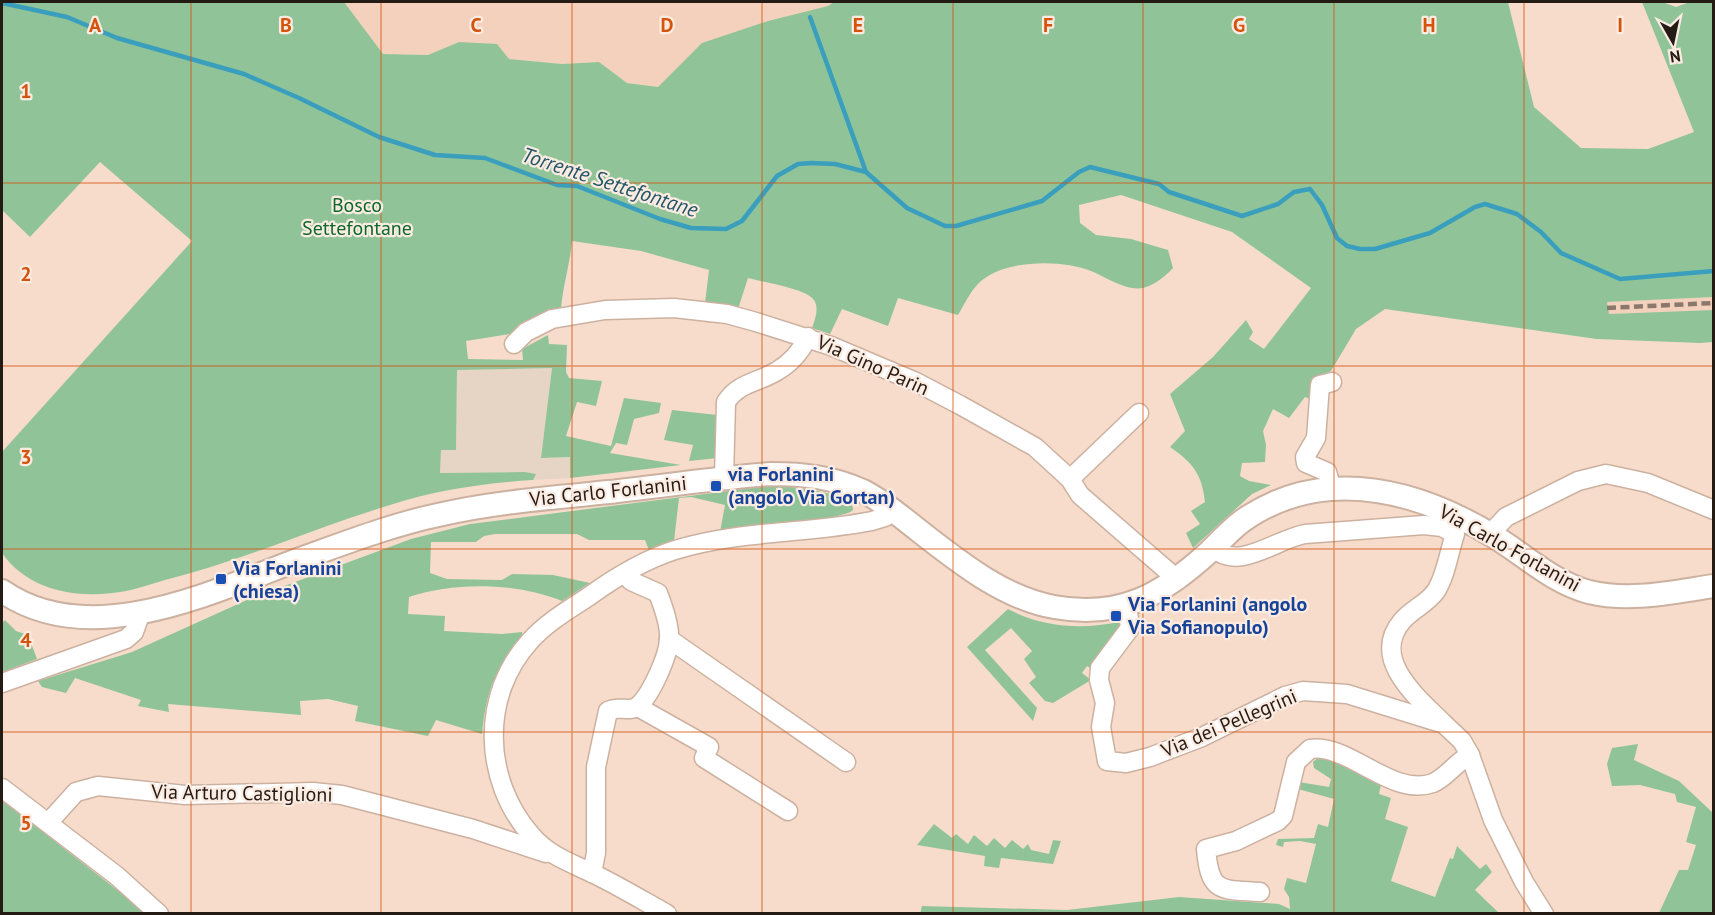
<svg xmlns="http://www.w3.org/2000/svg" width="1715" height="915" font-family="'PT Sans',sans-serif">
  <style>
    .commercial { fill: #e6d5c4 }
    .built { fill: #f4d1bc }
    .green { fill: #90c498 }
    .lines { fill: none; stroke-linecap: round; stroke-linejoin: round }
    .stream { stroke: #3a9ebd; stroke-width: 4.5 }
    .minor-casing { stroke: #ccb1a1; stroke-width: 21 }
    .major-casing { stroke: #ccb1a1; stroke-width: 26 }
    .minor { stroke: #fff; stroke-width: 18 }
    .major { stroke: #fff; stroke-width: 22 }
    .rail { stroke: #8b786d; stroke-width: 4.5; stroke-dasharray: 9 4.5; stroke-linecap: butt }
    .grid { fill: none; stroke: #d4530d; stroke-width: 1.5; stroke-opacity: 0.55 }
    .transit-dot { fill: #1a4fb4; stroke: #fcebe1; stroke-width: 2 }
    .labels { text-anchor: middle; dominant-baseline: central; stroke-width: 4.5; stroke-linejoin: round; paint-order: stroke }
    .park-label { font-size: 20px; fill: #0c692c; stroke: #fcebe1 }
    .street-label { font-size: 20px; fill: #251b15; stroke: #fcebe1 }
    .transit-label { font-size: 20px; font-weight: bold; fill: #164399; stroke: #fcebe1; text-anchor: start }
    .water-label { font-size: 21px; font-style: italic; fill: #215668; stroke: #fcebe1 }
    .grid-label { font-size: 20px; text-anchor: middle; font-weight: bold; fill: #d4530d; stroke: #fcebe1; stroke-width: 4.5; stroke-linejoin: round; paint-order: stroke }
  </style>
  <rect width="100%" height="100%" fill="#f7dccb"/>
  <!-- commercial -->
  <polygon class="commercial" points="552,368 541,458 571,457 570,478 533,480 535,474 525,472 440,473 441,450 456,450 457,370"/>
  <!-- built -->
  <g class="built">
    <polygon points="344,2 834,2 828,6 768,21 703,43 658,87 627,83 599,62 562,64 509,59 459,42 428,55 383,54"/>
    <polygon points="1713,297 1713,310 1608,314 1607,302"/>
  </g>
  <!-- green -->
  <g class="green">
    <path d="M2,2H344L383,54L428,55L459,42L497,44L509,59L562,64L599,62L627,83L658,87L702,43L768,21L828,6L834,2H1508L1534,107L1581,148L1648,149L1694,132L1642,2H1662L1676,7L1690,2H1713V297L1607,302L1609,314L1713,310V342L1700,343L1597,339L1385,309L1356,329L1331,371C1314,377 1313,383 1313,400L1305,397L1289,418L1273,409L1263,431L1266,445L1265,462L1242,463L1240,476L1249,481L1271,485L1252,494L1193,548L1186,533L1200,524L1191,511L1205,502C1202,474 1193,463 1170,447L1185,431L1170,394L1213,357L1246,320L1253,332L1249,339L1264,349L1311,288L1232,232L1121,195L1079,205L1080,223L1096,235L1131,239L1168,250L1173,268C1167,275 1153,286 1143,288C1125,291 1106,277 1091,271C1062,259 1001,259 978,284C970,292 964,305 958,315L898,298L888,326L842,309L830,334L812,328C815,319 821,305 811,297C800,288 763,282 748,278L738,309L705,303L709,270L641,251L572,241C570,264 563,285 561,309L516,333L466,341L468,359L523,360L522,349L548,335L549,344L567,345L566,372L569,378L602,381L596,406L577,402L566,436L611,446L624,398L661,403L659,413L634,419L627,445L616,443L610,453L681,465L570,478V457L541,458L552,368L457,370L456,450H441L440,473L525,472L536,474L533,480C484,483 436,490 390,505C314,528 242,561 165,580C148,585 129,592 112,593C71,598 26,588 2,553V452L192,241L100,162L30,237L2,210Z"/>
    <polygon points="672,410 717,415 718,458 689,461 693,445 664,440"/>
    <path d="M768,486C797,487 826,489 852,503L853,510C845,520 742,528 720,532L725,505L691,497L679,498L674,541L649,550L645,540H589L577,534H495L484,536L476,542H431L430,573L447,579L502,580L512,574L553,575L590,583L562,601C517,583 456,581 409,597L408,614L445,616L444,631L502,634L522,632C523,645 509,654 502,665C489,684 484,711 482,734L436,720L428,736L355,721L358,706L328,699L300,701L301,715L168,704L169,712L138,706L141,700L75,678L66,693L42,687L38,681L132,652L249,599L411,539L470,524Z"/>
    <path d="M1008,609C1042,627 1081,630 1119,622L1122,627L1096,672L1087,666L1082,673L1091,680L1053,703L1045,701L1029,683L1036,677L1024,659L1032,651L1011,628L985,650L1037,708L1033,721L967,647Z"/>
    <polygon points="5,620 16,631 28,635 37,659 2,672 2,623"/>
    <polygon points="1638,744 1634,760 1679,781 1713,813 1713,913 1659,913 1679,870 1688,870 1696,845 1686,842 1696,807 1677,802 1675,794 1640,785 1612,786 1607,764 1612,748"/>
    <polygon points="1320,756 1382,780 1379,794 1391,798 1385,819 1408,827 1391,881 1435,897 1450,858 1453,859 1457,846 1480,869 1486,864 1492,872 1475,890 1499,913 920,914 922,906 1067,910 1179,897 1279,904 1290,909 1289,897 1284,889 1287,878 1306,883 1316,844 1300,841 1284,842 1283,847 1276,845 1278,839 1314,838 1318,824 1328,827 1334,799 1298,789 1299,782 1329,787 1331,779 1314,768 1313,762"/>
    <polygon points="2,800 135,904 144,913 2,913"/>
    <polygon points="934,824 952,838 956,834 968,844 974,835 987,846 994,838 1005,848 1012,840 1023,849 1028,844 1031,850 1049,854 1053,840 1061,841 1053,864 1001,858 999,868 984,866 985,856 917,845"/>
  </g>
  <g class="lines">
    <!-- stream -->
    <g class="stream">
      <polyline points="2,3 67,17 117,38 244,74 299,98 379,137 435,155 485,158 557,185 577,186 660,219 691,228 726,229 742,221 777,176 798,164 811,163 835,164 866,172 907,208 945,226 956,226 1042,201 1079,172 1090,167 1159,184 1169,192 1242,216 1278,204 1294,192 1310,189 1322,205 1337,238 1347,246 1360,249 1375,249 1430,233 1475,207 1485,204 1517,214 1541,232 1561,253 1620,279 1714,271"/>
      <polyline points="810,17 866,172"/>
    </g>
    <defs>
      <g id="minor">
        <polyline points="514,344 526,332 552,319 605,310 674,308 727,314 756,322 831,346 916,382 960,405 1035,447 1070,479 1080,495 1178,580"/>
        <polyline points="1332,382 1320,385 1316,438 1305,457 1306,463 1327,472 1332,489"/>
        <path d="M724,478L726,402C739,382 758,383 777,371C791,363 801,351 808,337"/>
        <polyline points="1070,479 1139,413"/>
        <polyline points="1490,534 1506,517 1578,481 1606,474 1648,483 1714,510"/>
        <path d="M1213,548C1239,572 1276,539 1305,534L1424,525L1442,527L1455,534C1449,552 1446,575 1436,591C1427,604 1412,609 1402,621C1370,659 1417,697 1443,723"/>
        <polyline points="1127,605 1130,628 1100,668 1099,680 1105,703 1101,727 1107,761 1126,763 1150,757 1202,737 1285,696 1303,691 1347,694 1444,724 1462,741 1470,755 1493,820 1524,882 1544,914"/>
        <polyline points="669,639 846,762"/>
        <polyline points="2,683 126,639 134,632 141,612"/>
        <polyline points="638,707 709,747 704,758 788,811"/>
        <polyline points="2,788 117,876 159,914"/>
        <polyline points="48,823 76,792 98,786 185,795 313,792 342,795 473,829 546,853"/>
        <path d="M592,873L596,853V767L608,711C618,705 630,713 638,706C651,695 669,655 669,638C670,625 663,606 658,593L631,581L625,574"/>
        <path d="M1260,892C1220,889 1210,894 1206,849L1236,841L1278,821L1283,816L1296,762L1310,749C1349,743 1392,798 1433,783C1447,777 1456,762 1470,755"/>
        <path d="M667,914C642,900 617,885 592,873C569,862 548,855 531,835C483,780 480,696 530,641C546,623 568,610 588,597C614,578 644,560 675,550C740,530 807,534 872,521L885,517L892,509"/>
      </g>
      <path id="major" d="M2,591C90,652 212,592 300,559C345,543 391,525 438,515C494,502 552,498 609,492C663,486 717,478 771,474C803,474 833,477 863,491C883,501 900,516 918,530C958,561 1003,598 1054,607C1120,619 1162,595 1209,552C1221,541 1233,526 1248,517C1273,501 1302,491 1331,489C1387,485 1443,506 1490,534C1523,553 1551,582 1589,592C1631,602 1672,592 1714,586"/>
    </defs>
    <!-- minor casing -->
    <use href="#minor" class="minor-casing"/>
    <!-- major casing -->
    <use href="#major" class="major-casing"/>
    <!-- minor -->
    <use href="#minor" class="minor"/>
    <!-- major -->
    <use href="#major" class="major"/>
    <!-- rail -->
    <polyline class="rail" points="1607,308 1714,303"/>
  </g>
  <!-- grid -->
  <path class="grid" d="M191,2V914M381,2V914M572,2V914M762,2V914M953,2V914M1143,2V914M1334,2V914M1524,2V914M2,183H1714M2,366H1714M2,549H1714M2,732H1714"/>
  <!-- markers -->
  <g class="transit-dot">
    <rect x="710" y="480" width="12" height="12" rx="3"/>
    <rect x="215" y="573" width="12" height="12" rx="3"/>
    <rect x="1110" y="610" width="12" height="12" rx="3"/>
  </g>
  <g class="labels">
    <!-- park labels -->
    <g class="park-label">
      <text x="357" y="205">Bosco<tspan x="357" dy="23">Settefontane</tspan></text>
    </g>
    <!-- street labels -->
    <g class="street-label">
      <text transform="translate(873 365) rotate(24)">Via Gino Parin</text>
      <text transform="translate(608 491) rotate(-6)">Via Carlo Forlanini</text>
      <text transform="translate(1510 548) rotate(29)">Via Carlo Forlanini</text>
      <text transform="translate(1229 723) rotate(-23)">Via dei Pellegrini</text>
      <text transform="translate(242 793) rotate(1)">Via Arturo Castiglioni</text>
    </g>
    <!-- transit labels -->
    <g class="transit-label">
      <text x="728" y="474">via Forlanini<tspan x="728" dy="23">(angolo Via Gortan)</tspan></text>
      <text x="233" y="568">Via Forlanini<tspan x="233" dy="23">(chiesa)</tspan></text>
      <text x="1128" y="604">Via Forlanini (angolo<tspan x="1128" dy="23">Via Sofianopulo)</tspan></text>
    </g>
    <!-- water labels -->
    <g class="water-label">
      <text transform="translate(610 182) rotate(18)">Torrente Settefontane</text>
    </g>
  </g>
  <g class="grid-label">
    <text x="95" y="32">A</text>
    <text x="286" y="32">B</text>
    <text x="476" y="32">C</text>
    <text x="667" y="32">D</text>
    <text x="858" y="32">E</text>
    <text x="1048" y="32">F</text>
    <text x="1239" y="32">G</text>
    <text x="1429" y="32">H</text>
    <text x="1620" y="32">I</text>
    <text x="26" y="98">1</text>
    <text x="26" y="281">2</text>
    <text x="26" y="464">3</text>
    <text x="26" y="647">4</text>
    <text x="26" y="830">5</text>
  </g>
  <!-- border -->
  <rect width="1715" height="915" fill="none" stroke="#251b15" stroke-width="6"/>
  <!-- north arrow -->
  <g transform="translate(1673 42) rotate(171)" stroke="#fcebe1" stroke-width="4.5" paint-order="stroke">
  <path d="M0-4.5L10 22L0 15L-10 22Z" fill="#251b15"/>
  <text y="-9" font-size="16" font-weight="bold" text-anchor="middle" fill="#251b15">N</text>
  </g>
</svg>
